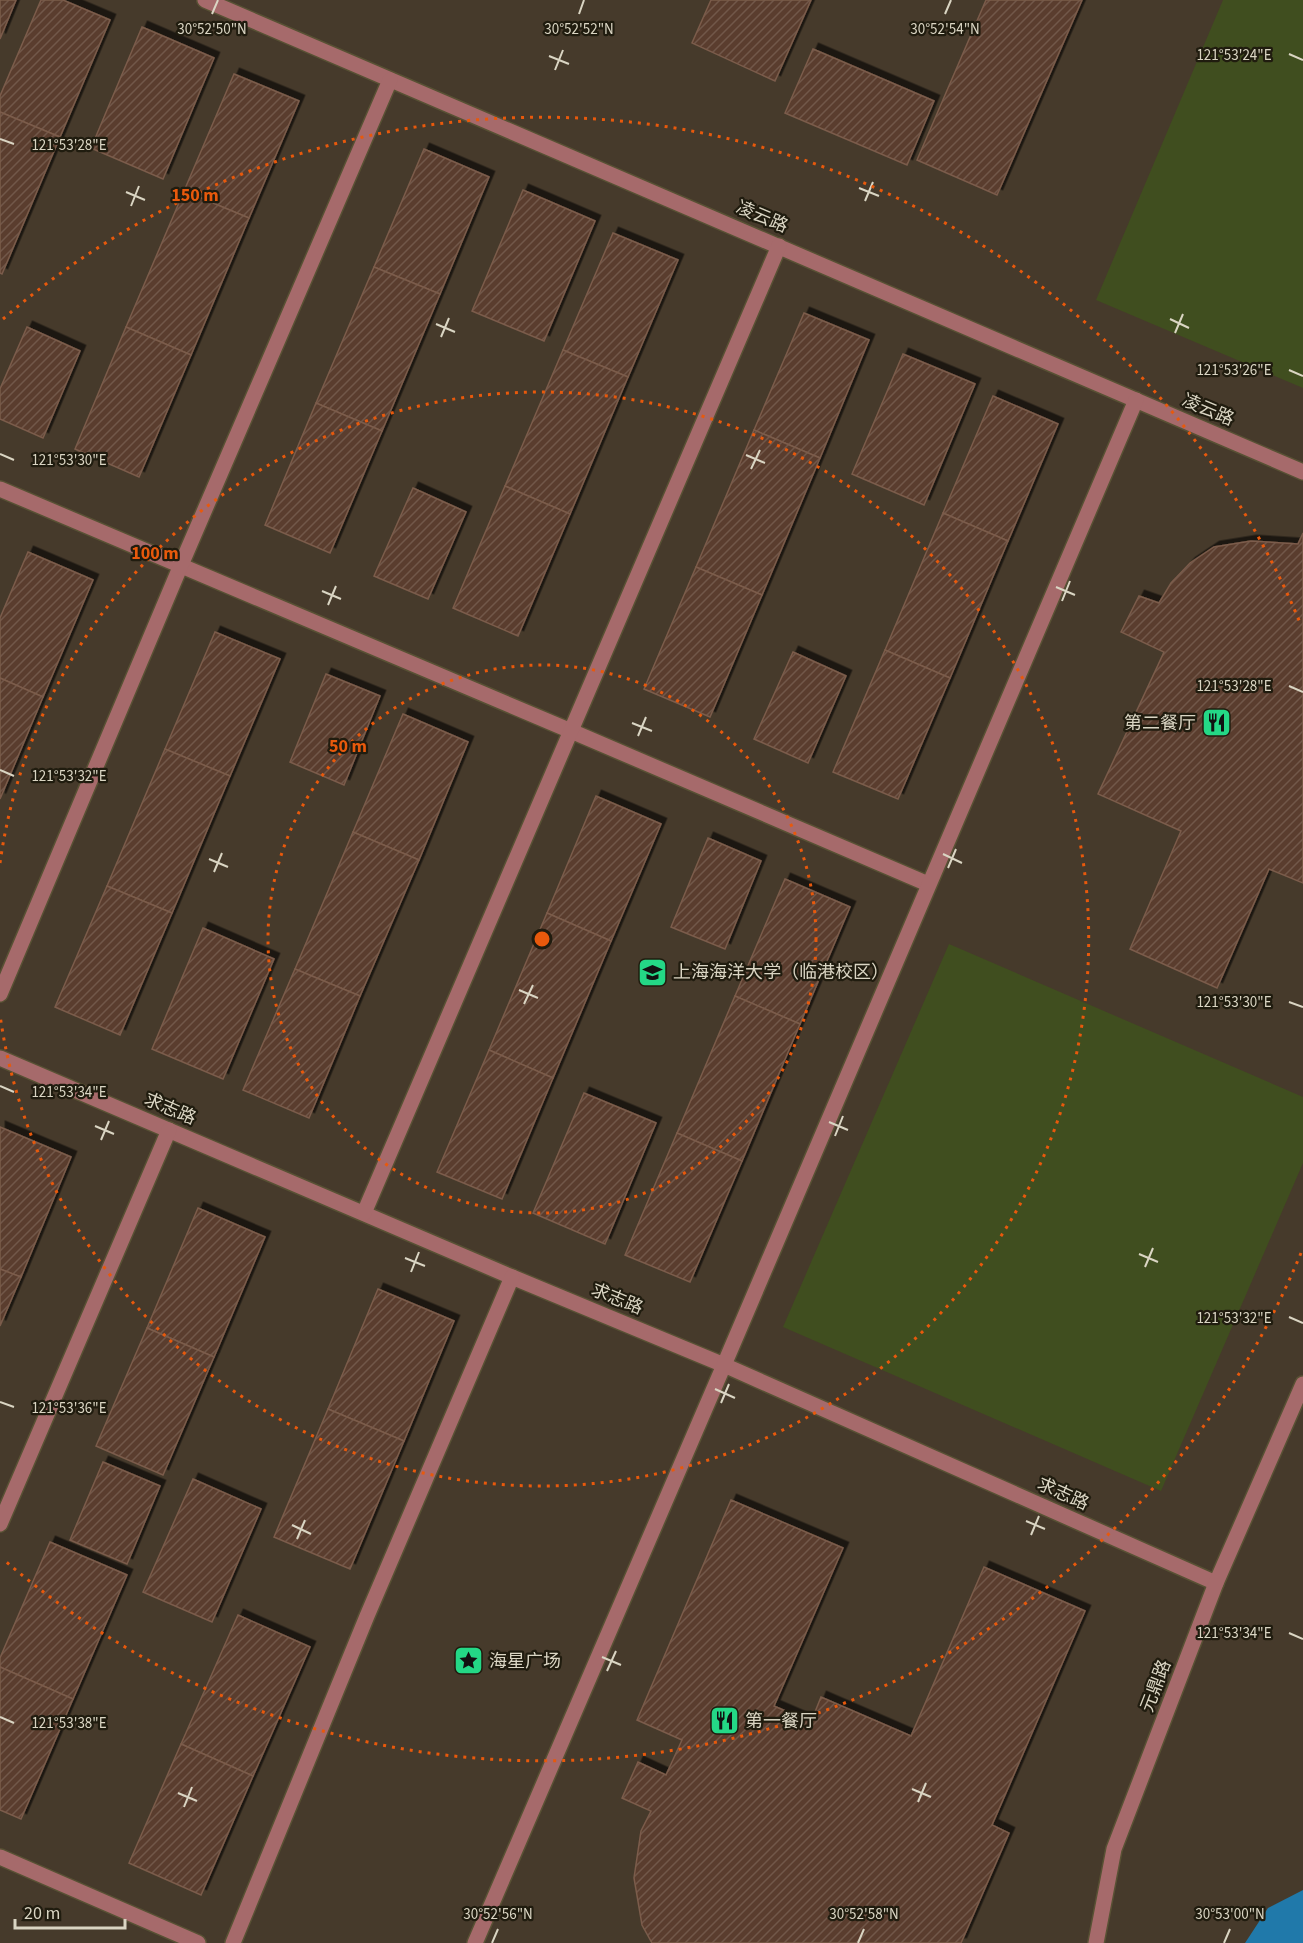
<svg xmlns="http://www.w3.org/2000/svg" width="1303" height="1943" font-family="'Source Sans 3','Noto Sans SC',sans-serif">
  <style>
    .education { fill: #463a2b }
    .green { fill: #404e1f }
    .water { fill: #2079aa }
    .building { fill: url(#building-hatch); stroke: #7b5c4b; stroke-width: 1.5; filter: url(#shadow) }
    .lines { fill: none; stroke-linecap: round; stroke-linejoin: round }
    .minor-casing { stroke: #585134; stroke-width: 18 }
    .minor { stroke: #a66a6b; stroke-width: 15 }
    .ticks { fill: none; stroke: #dad5c3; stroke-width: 2 }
    .ring { fill: none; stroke: #e8590c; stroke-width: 3; stroke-dasharray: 3 6 }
    .labels { text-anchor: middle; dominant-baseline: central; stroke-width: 4.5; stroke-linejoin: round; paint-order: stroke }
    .street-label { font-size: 18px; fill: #dad5c3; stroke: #201c0f }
    .poi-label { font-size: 18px; fill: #dad5c3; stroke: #201c0f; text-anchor: start }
    .ticks-label { font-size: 15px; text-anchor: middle; fill: #dad5c3; stroke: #201c0f; stroke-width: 4.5; stroke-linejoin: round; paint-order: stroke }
    .centre { fill: #e8590c; stroke: #201c0f; stroke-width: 3 }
    .ring-label { font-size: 18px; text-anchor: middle; font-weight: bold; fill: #e8590c; stroke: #201c0f; stroke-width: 4.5; stroke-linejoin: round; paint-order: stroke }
  </style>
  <defs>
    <pattern id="building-hatch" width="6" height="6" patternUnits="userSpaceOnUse" patternTransform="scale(1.5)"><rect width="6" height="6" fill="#5a3d2d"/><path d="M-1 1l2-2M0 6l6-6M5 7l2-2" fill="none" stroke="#71584a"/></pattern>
    <filter id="shadow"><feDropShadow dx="5.5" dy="-5.5" stdDeviation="0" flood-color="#0009"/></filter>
  </defs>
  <rect width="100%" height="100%" fill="#3c3415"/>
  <!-- education -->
  <rect class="education" x="0" y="0" width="1303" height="1943"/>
  <!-- green -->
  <g class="green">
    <polygon points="1223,0 1303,0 1303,388 1096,300"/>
    <polygon points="949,944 1303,1097 1303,1163 1161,1491 783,1327"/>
  </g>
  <!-- water -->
  <polygon class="water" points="1303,1890 1303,1943 1245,1943 1268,1908"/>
  <!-- building -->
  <g class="building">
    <polygon points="0,0 16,0 0,39"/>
    <polygon points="41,0 63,0 110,20 60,137 0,112 0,96"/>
    <polygon points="711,0 811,0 775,81 692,43"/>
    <polygon points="986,0 1082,0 997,195 917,160"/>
    <polygon points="142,27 214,58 163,179 91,148"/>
    <polygon points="813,49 934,101 907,165 785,113"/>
    <polygon points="234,74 299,101 249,218 184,191"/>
    <polygon points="0,112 60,137 2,274 0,273"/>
    <polygon points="424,149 489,177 440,294 374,267"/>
    <polygon points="523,190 595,221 544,341 472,311"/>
    <polygon points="184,191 249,218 191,355 126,327"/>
    <polygon points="613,233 678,260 628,377 563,350"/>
    <polygon points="374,267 440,294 382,431 316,403"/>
    <polygon points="804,313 869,340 820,458 754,430"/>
    <polygon points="27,327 80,351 43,438 0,419 0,389"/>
    <polygon points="126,327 191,355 139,477 75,449"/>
    <polygon points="563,350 628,377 570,514 505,486"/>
    <polygon points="903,354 975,384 924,505 852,474"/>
    <polygon points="993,396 1058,424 1008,541 943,513"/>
    <polygon points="316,403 382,431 330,553 265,525"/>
    <polygon points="754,430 820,458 762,595 696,567"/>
    <polygon points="505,486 570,514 518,636 453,608"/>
    <polygon points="413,488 466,512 428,599 374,576"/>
    <polygon points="943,513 1008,541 950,678 885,650"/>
    <polygon points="1303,533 1303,883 1269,869 1217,988 1130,949 1181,831 1098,794 1164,652 1121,632 1139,596 1159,603 1171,583 1190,563 1214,547 1251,541 1298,544"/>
    <polygon points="28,552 93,580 43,697 0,678 0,618"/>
    <polygon points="696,567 762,595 710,717 644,689"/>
    <polygon points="215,632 280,659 230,776 165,749"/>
    <polygon points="885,650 950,678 898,799 833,772"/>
    <polygon points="793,652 846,676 808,763 754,739"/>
    <polygon points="326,674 380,696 344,785 290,762"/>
    <polygon points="0,678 43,697 0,799"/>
    <polygon points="403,714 468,742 419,860 353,832"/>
    <polygon points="165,749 230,776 172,913 107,886"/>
    <polygon points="596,796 661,824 611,941 547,913"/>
    <polygon points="353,832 419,860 360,996 295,969"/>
    <polygon points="708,838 761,861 725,949 671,927"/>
    <polygon points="785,879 850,907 800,1024 735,996"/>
    <polygon points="107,886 172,913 120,1035 55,1007"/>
    <polygon points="547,913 611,941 553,1078 489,1050"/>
    <polygon points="203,928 274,959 223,1079 152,1049"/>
    <polygon points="295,969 360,996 309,1118 243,1090"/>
    <polygon points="735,996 800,1024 742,1161 677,1133"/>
    <polygon points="489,1050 553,1078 502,1199 437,1172"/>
    <polygon points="584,1093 656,1123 605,1244 533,1213"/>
    <polygon points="0,1127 71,1157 21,1277 0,1269"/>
    <polygon points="677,1133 742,1161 690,1282 625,1255"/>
    <polygon points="198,1208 265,1237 214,1357 147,1328"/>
    <polygon points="0,1269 21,1277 0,1326"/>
    <polygon points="378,1289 454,1321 404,1441 328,1409"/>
    <polygon points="147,1328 214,1357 163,1475 96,1446"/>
    <polygon points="328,1409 404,1441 350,1569 274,1537"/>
    <polygon points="103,1462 160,1486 127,1564 70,1540"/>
    <polygon points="193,1479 261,1509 212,1622 143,1592"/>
    <polygon points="731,1500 843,1548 774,1706 811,1722 821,1697 911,1736 984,1567 1085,1611 992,1825 1009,1833 961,1943 652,1943 642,1925 634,1878 641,1831 651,1811 622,1798 638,1762 666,1775 682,1740 637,1720"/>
    <polygon points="50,1542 127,1575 73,1699 0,1667 0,1658"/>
    <polygon points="238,1615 310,1647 253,1776 181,1744"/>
    <polygon points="0,1667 73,1699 21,1819 0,1810"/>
    <polygon points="181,1744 253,1776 201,1895 129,1863"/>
  </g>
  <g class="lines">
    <defs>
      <g id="minor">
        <polyline points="205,0 1303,472"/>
        <polyline points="0,489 571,731 928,884"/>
        <polyline points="0,994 181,565 390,80"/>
        <polyline points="0,1058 512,1277 724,1365 1216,1583"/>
        <polyline points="364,1213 779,246"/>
        <polyline points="0,1524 169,1130"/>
        <polyline points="0,1857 198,1943"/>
        <polyline points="233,1943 367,1616 512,1277"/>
        <polyline points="475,1943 724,1365 1136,400"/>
        <polyline points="1096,1943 1114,1849 1216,1583 1303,1384"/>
      </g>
    </defs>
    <!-- minor casing -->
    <use href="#minor" class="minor-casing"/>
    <!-- minor -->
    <use href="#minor" class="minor"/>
  </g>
  <!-- ticks -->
  <path class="ticks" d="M212,14L218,0M579,14L584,0M945,14L951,0M1289,54L1303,60M549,56L569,64M555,70L563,50M0,139L14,144M859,188L879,196M126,192L145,200M865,201L873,182M131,206L139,186M1170,319L1189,328M436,324L455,332M1175,333L1183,314M441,337L449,318M1289,370L1303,376M0,454L14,460M746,455L765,463M751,469L760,450M1056,587L1075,595M322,591L341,599M1062,601L1070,581M328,605L336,586M1289,686L1303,692M632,723L652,731M638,736L646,717M0,770L14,776M943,854L962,863M209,859L228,867M948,868L956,849M214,872L222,853M519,990L538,998M1289,1002L1303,1007M524,1004L533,985M0,1086L14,1092M829,1122L848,1130M95,1126L114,1134M835,1136L843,1116M101,1140L109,1121M1139,1254L1158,1262M405,1258L425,1266M1145,1267L1153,1248M411,1272L419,1252M1289,1317L1303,1323M715,1389L735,1398M0,1402L14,1407M721,1403L729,1384M1026,1521L1045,1529M292,1525L311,1534M1031,1535L1039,1516M297,1539L305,1520M1289,1633L1303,1639M602,1657L621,1665M607,1671L616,1651M0,1717L14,1723M912,1789L931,1797M178,1793L197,1801M918,1802L926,1783M184,1807L192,1787M492,1943L498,1929M858,1943L864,1929M1224,1943L1230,1929"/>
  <!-- distance rings -->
  <g class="ring">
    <circle cx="542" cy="939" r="274"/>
    <path d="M0 863A547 547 0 1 1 0 1015"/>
    <path d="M1301 1253A821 821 0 0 1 3 1559M3 319A821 821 0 0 1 1301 625"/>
  </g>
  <!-- icons -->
  <defs>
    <symbol id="restaurant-square" viewBox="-11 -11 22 22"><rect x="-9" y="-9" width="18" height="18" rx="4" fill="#24d886" stroke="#201c0f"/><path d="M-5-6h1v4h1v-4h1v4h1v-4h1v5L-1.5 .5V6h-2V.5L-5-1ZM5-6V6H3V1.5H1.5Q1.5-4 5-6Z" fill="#111"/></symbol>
    <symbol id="university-square" viewBox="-11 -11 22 22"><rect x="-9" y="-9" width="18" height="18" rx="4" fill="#24d886" stroke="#201c0f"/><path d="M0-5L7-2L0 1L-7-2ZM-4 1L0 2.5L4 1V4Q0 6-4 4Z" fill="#111"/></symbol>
    <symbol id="sight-square" viewBox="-11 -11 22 22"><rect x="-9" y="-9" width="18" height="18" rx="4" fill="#24d886" stroke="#201c0f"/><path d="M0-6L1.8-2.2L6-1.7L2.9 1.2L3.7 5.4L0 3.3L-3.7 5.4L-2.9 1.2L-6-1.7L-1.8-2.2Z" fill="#111"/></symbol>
  </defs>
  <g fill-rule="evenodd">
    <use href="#restaurant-square" x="1200" y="706" width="33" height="33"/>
    <use href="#university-square" x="636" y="956" width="33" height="33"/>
    <use href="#sight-square" x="452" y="1644" width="33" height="33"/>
    <use href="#restaurant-square" x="708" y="1704" width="33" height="33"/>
  </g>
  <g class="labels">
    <!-- street labels -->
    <g class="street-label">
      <text transform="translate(762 217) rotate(23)">凌云路</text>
      <text transform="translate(1208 410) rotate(23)">凌云路</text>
      <text transform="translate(170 1109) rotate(23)">求志路</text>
      <text transform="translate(617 1299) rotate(22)">求志路</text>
      <text transform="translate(1063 1494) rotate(24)">求志路</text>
      <text transform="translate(1156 1686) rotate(-69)">元鼎路</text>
    </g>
    <!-- poi labels -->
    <g class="poi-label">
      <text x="1196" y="723" text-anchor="end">第二餐厅</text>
      <text x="673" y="972">上海海洋大学（临港校区）</text>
      <text x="489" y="1661">海星广场</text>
      <text x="745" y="1721">第一餐厅</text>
    </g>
  </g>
  <g class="ticks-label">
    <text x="212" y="34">30°52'50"N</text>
    <text x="579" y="34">30°52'52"N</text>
    <text x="945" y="34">30°52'54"N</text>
    <text x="1234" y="60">121°53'24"E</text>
    <text x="69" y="150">121°53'28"E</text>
    <text x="1234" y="375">121°53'26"E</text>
    <text x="69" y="465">121°53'30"E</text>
    <text x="1234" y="691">121°53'28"E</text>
    <text x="69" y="781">121°53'32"E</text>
    <text x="1234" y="1007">121°53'30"E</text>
    <text x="69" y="1097">121°53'34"E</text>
    <text x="1234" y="1323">121°53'32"E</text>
    <text x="69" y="1413">121°53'36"E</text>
    <text x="1234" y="1638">121°53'34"E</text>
    <text x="69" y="1728">121°53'38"E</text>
    <text x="498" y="1919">30°52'56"N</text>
    <text x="864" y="1919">30°52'58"N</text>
    <text x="1230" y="1919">30°53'00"N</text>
  </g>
  <circle cx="542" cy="939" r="9" class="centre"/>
  <g class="ring-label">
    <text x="195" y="201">150 m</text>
    <text x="155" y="559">100 m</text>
    <text x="348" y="752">50 m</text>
  </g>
  <!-- scale -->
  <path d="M15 1919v9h110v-9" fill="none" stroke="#dad5c3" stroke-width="3"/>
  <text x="24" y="1919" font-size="18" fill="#dad5c3" stroke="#201c0f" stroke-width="4.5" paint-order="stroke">20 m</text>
</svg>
